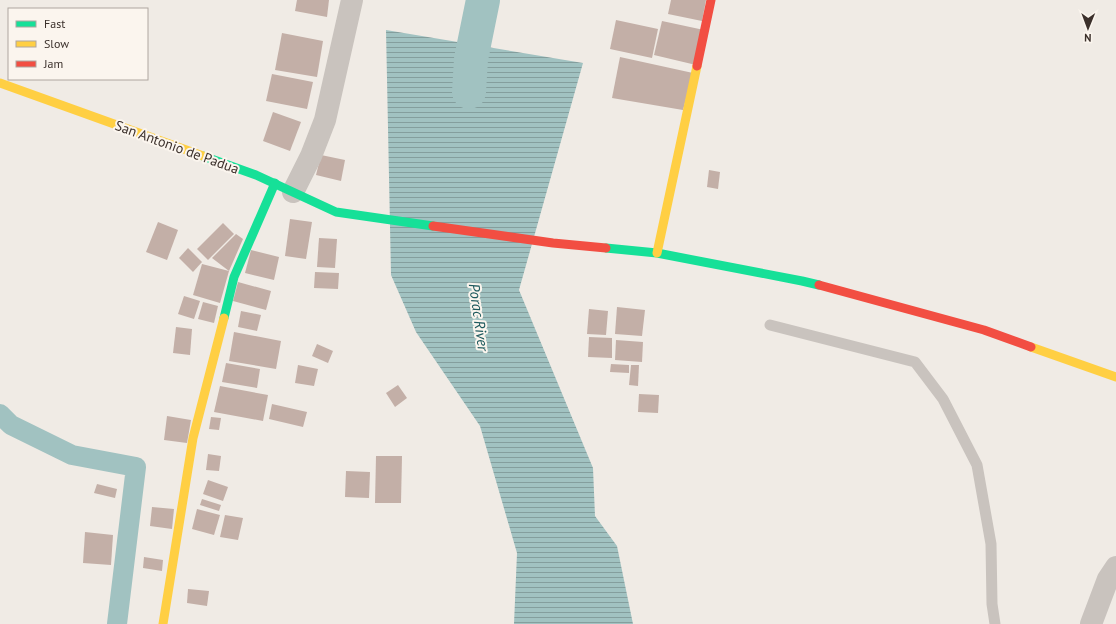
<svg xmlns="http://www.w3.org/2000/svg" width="1116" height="624" font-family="'PT Sans',sans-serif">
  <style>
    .water { fill: url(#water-rules) }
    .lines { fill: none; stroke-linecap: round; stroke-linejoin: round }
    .canal { stroke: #a1c2c1; stroke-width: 20 }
    .river { stroke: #a1c2c1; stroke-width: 34 }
    .building { fill: #c3afa7 }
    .lane { stroke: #c9c3be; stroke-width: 11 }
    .street { stroke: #c9c3be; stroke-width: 22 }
    .fast { stroke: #16e098; stroke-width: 9 }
    .slow { stroke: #ffcf43; stroke-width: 9 }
    .jam { stroke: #f24e42; stroke-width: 9 }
    .labels { text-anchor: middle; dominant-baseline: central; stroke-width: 4; stroke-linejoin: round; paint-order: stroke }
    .street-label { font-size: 14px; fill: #3b302b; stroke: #fbf5ee }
    .water-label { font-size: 15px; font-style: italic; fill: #1f5a5e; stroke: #fbf5ee }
  </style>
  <defs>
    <pattern id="water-rules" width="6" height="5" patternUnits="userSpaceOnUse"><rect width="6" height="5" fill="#a1c2c1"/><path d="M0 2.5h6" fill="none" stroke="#849e9d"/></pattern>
  </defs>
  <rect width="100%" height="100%" fill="#f0ebe5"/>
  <!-- water -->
  <polygon class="water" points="386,30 583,63 519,290 593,468 595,516 617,546 633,624 514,624 517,553 480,426 416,332 391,275"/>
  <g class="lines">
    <!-- canal -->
    <polyline class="canal" points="0,414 11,425 72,455 136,467 117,624"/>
    <!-- river -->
    <polyline class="river" points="469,92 471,59 483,0"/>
  </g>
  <!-- building -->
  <g class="building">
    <polygon points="297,0 329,0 327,17 295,11"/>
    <polygon points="671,0 706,0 702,21 668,14"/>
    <polygon points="616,20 658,29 652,58 610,49"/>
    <polygon points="662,21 704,30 696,65 654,55"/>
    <polygon points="282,33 323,41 317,77 275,70"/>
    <polygon points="620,57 693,73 683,110 612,98"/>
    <polygon points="272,74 313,82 307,109 266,101"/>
    <polygon points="273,112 301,122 290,151 263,141"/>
    <polygon points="321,155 345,160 341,181 316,175"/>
    <polygon points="709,170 720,172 718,189 707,187"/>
    <polygon points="290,219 312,222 306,259 285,256"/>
    <polygon points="158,222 178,230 167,260 146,252"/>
    <polygon points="223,223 234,234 208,260 197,249"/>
    <polygon points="236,234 243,239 229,271 212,258"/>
    <polygon points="319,238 337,239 335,268 317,267"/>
    <polygon points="188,248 202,262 193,272 179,258"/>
    <polygon points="251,250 279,257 274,280 245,273"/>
    <polygon points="202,264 229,271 220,303 193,295"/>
    <polygon points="315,272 339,273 338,289 314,288"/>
    <polygon points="238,282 271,291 266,310 233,301"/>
    <polygon points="184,296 200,301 194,319 178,314"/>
    <polygon points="203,302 218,306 214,323 198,319"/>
    <polygon points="617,307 645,310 642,336 615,334"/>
    <polygon points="589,309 608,311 606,335 587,334"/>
    <polygon points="241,311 261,315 257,331 238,327"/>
    <polygon points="176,327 192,329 190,355 173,353"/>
    <polygon points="234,332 281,341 276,369 229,361"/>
    <polygon points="589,337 612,338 612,358 588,357"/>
    <polygon points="616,340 643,342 642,362 615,360"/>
    <polygon points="317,344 333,351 328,363 312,356"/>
    <polygon points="226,363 260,369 257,388 222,382"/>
    <polygon points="611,364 629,365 629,373 610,372"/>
    <polygon points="298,365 318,369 314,386 295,383"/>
    <polygon points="631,365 639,365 638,386 629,385"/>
    <polygon points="398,385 407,398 395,407 386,393"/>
    <polygon points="220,386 268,395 263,421 214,412"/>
    <polygon points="639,394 659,395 658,413 638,412"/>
    <polygon points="272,404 307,412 303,427 269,419"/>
    <polygon points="167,416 191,420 187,443 164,440"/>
    <polygon points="211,417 221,418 219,430 209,429"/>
    <polygon points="208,454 221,456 219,471 206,470"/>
    <polygon points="376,456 402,456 401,503 375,503"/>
    <polygon points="346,471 370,472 369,498 345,497"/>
    <polygon points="208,480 228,487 223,501 203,494"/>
    <polygon points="97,484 117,489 115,498 94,493"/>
    <polygon points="202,499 221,505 219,511 200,505"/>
    <polygon points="152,507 174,509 172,529 150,526"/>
    <polygon points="197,509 220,515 214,535 192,529"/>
    <polygon points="225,515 243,518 238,540 220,537"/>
    <polygon points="85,532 113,535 111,565 83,563"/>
    <polygon points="144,557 163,560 162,571 143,568"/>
    <polygon points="188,589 209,591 207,606 187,603"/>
  </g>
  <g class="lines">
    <!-- lane -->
    <polyline class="lane" points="770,325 915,362 943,399 977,465 991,544 992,604 995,624"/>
    <!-- street -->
    <g class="street">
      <polyline points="293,192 311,156 325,120 352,0"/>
      <polyline points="1091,624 1108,579 1116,567"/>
    </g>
    <!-- fast -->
    <g class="fast">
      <polyline points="203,156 256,175 336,212 433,226"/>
      <polyline points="606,248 657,253 802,281 819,285"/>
      <polyline points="224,318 234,277 275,183"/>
    </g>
    <!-- slow -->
    <g class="slow">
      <polyline points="0,83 203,156"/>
      <polyline points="657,253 697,66"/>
      <polyline points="1031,347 1116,377"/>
      <polyline points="163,624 193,438 224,318"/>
    </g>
    <!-- jam -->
    <g class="jam">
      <polyline points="697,66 711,0"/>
      <polyline points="433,226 553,243 606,248"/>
      <polyline points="819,285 984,330 1031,347"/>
    </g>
  </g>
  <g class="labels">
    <!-- street labels -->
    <g class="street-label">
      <text transform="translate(177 147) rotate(20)">San Antonio de Padua</text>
    </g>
    <!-- water labels -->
    <g class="water-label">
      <text transform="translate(479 317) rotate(82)">Porac River</text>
    </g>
  </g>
  <!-- legend -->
  <rect x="8" y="8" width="140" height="72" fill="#fbf5ee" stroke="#aea6a0"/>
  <rect x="16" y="21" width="20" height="6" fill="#16e098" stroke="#aea6a0"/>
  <text x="44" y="28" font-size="12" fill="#3b302b">Fast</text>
  <rect x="16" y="41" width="20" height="6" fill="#ffcf43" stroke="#aea6a0"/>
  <text x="44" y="48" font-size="12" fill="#3b302b">Slow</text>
  <rect x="16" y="61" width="20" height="6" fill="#f24e42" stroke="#aea6a0"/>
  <text x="44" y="68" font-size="12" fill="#3b302b">Jam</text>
  <!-- north arrow -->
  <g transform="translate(1088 28) rotate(181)" stroke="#fbf5ee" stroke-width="3" paint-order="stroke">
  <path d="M0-3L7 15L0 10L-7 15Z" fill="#3b302b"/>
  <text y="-6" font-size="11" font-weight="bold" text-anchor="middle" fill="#3b302b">N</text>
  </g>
</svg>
